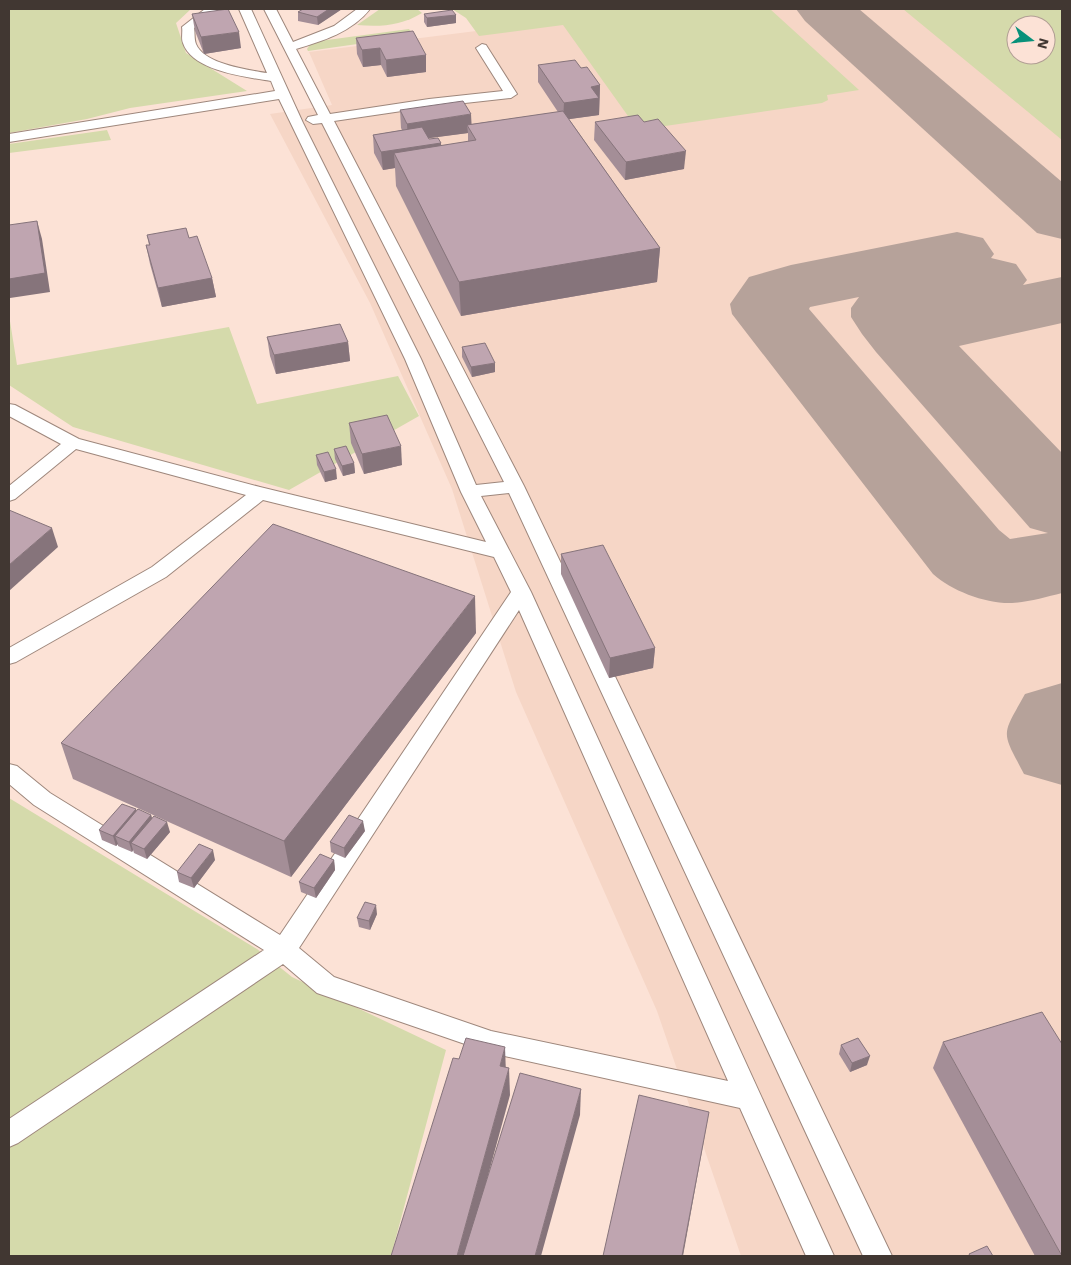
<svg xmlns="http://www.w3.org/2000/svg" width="1071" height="1265" font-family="'Work Sans',sans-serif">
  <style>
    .built { fill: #f6d6c6; fill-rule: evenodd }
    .green { fill: #d5daab; fill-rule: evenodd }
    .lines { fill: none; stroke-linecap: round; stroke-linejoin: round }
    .taxiway { fill: #b6a29a; fill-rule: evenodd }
    .lane-casing { stroke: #9e877c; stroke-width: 2 }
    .lane { fill: #fff; fill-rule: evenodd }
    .wall { fill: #a48e97; fill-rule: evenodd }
    .shaded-wall { fill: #86747b }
    .building { fill: #bfa5b0; stroke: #86747b }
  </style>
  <rect width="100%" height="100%" fill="#fce2d6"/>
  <!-- built -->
  <path class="built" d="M632,9H1062V1256H741L657,1011L516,692L452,489L370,303L270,114L332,105L309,52L634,11ZM1016,25H1046V55H1016Z"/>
  <!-- green -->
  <g class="green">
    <polygon points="9,9 191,9 176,23 186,53 247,91 130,108 87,119 9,133"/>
    <path d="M380,9H417L422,13C401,26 380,27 357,25Z"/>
    <polygon points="452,9 770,9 859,90 827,95 828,100 822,103 638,130 563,25 479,36 466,18"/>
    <path d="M903,9H1062V140ZM1016,25H1046V55H1016Z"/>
    <polygon points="409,29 414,36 308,51 307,49 312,42"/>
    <polygon points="107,130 111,140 9,153 9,144"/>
    <polygon points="9,315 17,365 229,327 257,404 398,376 419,416 289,490 73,427 9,385"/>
    <polygon points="9,798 257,949 292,977 446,1050 391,1256 9,1256"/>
  </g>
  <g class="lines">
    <!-- taxiway -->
    <g class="taxiway">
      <polygon points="796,9 859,9 1062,182 1062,239 1037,233 805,21"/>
      <path d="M957,232L983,238L994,254L991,258L1016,264L1027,280L1023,285L1062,277V323L959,346L1062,453V593C1046,597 1029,602 1012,603C986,604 952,591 933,574L732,314L730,304L749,277L791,265ZM859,297L851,308V317L862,334L876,352L1030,528L1048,533L1010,539L999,530L809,309L810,307Z"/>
      <path d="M1062,683V785L1024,774C1001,730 1001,737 1025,694Z"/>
    </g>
    <defs>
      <path id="lane" d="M205,9H218L194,28C195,33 194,39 196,44C204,64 248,70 267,73L239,9H251L303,123L421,359L476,485L504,482L322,123L313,124L306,120L308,117L318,115L264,9H276L293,42L334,26L357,9H370C352,32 323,41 296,49L330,114L429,99L503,91L476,48L482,44L486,45L517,94L511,98L429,107L334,121L524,486L892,1256H863L509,493L481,496L531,592L834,1256H806L740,1108L491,1053L317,993L283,964L18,1143L9,1147V1119L264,950L34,805L9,784V764L17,766L50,793L280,935L511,592L494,557L263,500L166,577L16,662L9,664V648L152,567L246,495L76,449L15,499L9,501V486L61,444L9,416V404L15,405L79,439L260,487L486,542L461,492L405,359L279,99L9,142V134L275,91L271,81C246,77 192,71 183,43C181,38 183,32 182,27ZM519,610L728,1081L491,1031L334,977L299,948Z"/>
    </defs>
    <!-- lane casing -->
    <use href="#lane" class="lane-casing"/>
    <!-- lane -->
    <use href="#lane" class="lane"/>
  </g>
  <!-- wall -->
  <g class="wall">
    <polygon points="303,9 342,9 318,25 298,21 298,12"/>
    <polygon points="192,14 241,48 204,54 195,31"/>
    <polygon points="424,14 456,15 456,23 427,27 424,22"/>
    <polygon points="356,38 426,55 426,72 387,77 381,65 363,67 357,54"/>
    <path d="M538,65L581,68L600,85L599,115L569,119L660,248L657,282L461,316L396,186L395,168L383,170L374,153L373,135L402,130L401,128L400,110L472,124L558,112L538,82ZM468,133V142L441,146V143L429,139L428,138Z"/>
    <polygon points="595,122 684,169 625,180 594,140"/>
    <polygon points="147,235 189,238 212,278 216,297 162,307 150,264 146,245 149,245"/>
    <polygon points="267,337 348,342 350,361 276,374 270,356"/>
    <polygon points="462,347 495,372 472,377 462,357"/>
    <polygon points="349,423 402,465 364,474 351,443"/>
    <polygon points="334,449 354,463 355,473 343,476 335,459"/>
    <polygon points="316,455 337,479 325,482 317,465"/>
    <polygon points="561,554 655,648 653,668 609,678 561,574"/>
    <polygon points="476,633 291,877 73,779 61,743"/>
    <polygon points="136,809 136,811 151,815 152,818 170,832 147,859 134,853 133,850 132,852 118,846 118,844 116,846 102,840 99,830"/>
    <polygon points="365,831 345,858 331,852 330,842"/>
    <polygon points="215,860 194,888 179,882 177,872"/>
    <polygon points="334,860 335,870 316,898 301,892 299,882"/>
    <polygon points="377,914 370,930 359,927 357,918"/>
    <polygon points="943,1042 1062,1256 1035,1256 933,1068"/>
    <polygon points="841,1045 867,1065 850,1072 839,1054"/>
  </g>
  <!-- shaded-wall -->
  <g class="shaded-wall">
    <polygon points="329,9 342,9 318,25 317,17"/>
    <polygon points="456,15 456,23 427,27 427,18"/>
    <polygon points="239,32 241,48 204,54 201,37"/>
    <polygon points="380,48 381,65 363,67 362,50"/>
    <polygon points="426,55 426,72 387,77 386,60"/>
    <polygon points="600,85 599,115 563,120 564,103 591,87"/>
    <polygon points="471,114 472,132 467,125 468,133 408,141 407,124"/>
    <polygon points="441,143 442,161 394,153 395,168 383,170 381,152"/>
    <polygon points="686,151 684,169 625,180 626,162"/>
    <polygon points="37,221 42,239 50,292 10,298 9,295 9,279"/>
    <polygon points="660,248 657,282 461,316 459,282"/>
    <polygon points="212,278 216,297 162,307 158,288"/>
    <polygon points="348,342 350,361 276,374 274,355"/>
    <polygon points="495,363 495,372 472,377 471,367"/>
    <polygon points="401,446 402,465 364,474 362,454"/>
    <polygon points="354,463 355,473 343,476 342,466"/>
    <polygon points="336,469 337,479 325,482 324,472"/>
    <polygon points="52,528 58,547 9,591 9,565"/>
    <polygon points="475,596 476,633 291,877 284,841"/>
    <polygon points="655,648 653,668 609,678 610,658"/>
    <polygon points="136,809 139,819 115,836 118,844 116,846 113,836"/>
    <polygon points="151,815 154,825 131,843 133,850 132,852 129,842"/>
    <polygon points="363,821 365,831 345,858 344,848"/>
    <polygon points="167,822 170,832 147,859 144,849"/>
    <polygon points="213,850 215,860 194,888 191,878"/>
    <polygon points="334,860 335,870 316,898 314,888"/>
    <polygon points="376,905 377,914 370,930 369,921"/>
    <polygon points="505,1047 506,1074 500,1066"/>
    <polygon points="870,1056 867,1065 850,1072 852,1063"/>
    <polygon points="509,1068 510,1095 466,1256 457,1256"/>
    <polygon points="581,1089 580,1115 541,1256 535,1256"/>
    <polygon points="709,1112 683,1256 682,1256"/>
  </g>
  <!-- building -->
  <g class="building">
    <polygon points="228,9 239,32 201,37 192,14"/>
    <polygon points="303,9 329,9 317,17 298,12"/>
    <polygon points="452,10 456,15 427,18 424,14"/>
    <polygon points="413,31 426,55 386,60 380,48 362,50 356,38"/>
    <polygon points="575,60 581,68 587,67 600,85 591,87 599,98 564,103 538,65"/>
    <polygon points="463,101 471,114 407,124 400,110"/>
    <polygon points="563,111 660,248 459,282 394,153 476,140 467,125"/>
    <polygon points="638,115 644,122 658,119 686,151 626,162 595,122"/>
    <polygon points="422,127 429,139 438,138 441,143 381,152 373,135"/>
    <polygon points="37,221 45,273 9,279 9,225"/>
    <polygon points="186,228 189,238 197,236 212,278 158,288 146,245 150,245 147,235"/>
    <polygon points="340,324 348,342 274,355 267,337"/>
    <polygon points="485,343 495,363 471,367 462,347"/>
    <polygon points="387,415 401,446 362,454 349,423"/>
    <polygon points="346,446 354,463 342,466 334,449"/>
    <polygon points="328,452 336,469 324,472 316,455"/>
    <polygon points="9,510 52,528 9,565"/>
    <polygon points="273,524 475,596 284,841 61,743"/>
    <polygon points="603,545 655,648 610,658 561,554"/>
    <polygon points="122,804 136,809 113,836 99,830"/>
    <polygon points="138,809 151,815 129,842 115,836"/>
    <polygon points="349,815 363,821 344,848 330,842"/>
    <polygon points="154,816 167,822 144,849 131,843"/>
    <polygon points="199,844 213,850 191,878 177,872"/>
    <polygon points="320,854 334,860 314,888 299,882"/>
    <polygon points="365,902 376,905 369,921 357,918"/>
    <polygon points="1042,1012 1062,1044 1062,1256 943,1042"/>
    <polygon points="466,1038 505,1047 500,1066 509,1068 457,1256 391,1256 453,1058 459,1059"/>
    <polygon points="858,1038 870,1056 852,1063 841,1045"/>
    <polygon points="520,1073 581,1089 535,1256 463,1256"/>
    <polygon points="639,1095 709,1112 682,1256 603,1256"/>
    <polygon points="987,1246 993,1256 970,1256 969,1254"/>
  </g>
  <!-- border -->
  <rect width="1071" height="1265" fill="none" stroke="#413732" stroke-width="20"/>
  <!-- north arrow -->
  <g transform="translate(1031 40) rotate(106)"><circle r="24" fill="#fce2d6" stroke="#b19e94"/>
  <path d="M0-4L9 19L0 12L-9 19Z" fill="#08917a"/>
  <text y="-8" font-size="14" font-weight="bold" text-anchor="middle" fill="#413732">N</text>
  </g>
</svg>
